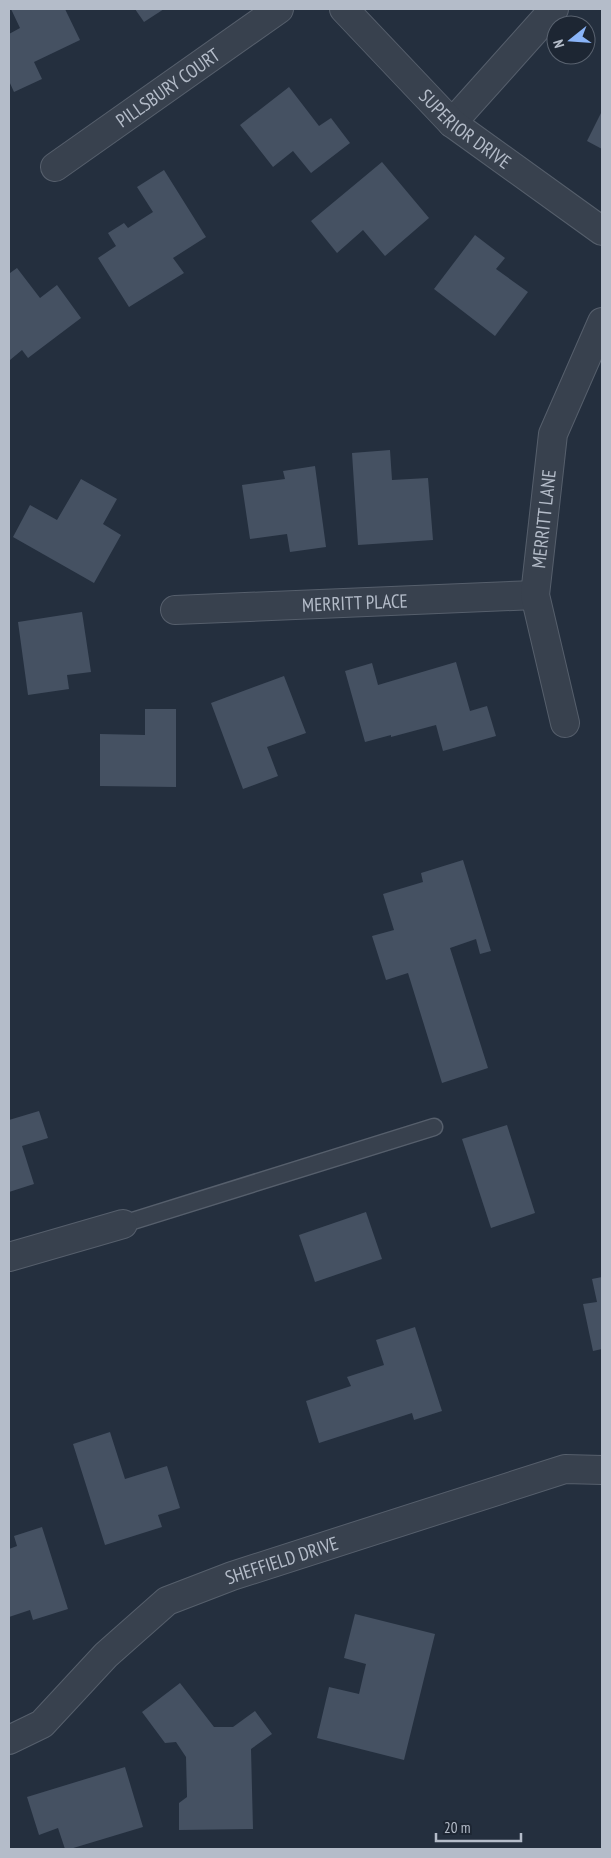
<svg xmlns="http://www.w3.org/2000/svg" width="611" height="1858" font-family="'PT Sans Narrow',sans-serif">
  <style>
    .building { fill: #455162 }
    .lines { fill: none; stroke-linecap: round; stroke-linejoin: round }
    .service-casing { stroke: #565f6c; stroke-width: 19 }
    .minor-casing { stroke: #565f6c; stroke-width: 30 }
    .tertiary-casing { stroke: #565f6c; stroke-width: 30 }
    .service { stroke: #38414e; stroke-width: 16 }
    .minor { stroke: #38414e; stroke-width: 28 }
    .tertiary { stroke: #38414e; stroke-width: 28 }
    .labels { text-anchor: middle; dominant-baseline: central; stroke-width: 4; stroke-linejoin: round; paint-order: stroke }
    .street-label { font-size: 19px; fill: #b4bcc9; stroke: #1d2633 }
  </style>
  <rect width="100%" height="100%" fill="#242f3e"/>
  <!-- building -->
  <g class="building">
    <polygon points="11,9 65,9 80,40 34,62 42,79 14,92 9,81 9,34 20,28"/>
    <polygon points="135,9 164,9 144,22"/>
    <polygon points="289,87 319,126 331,118 350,143 311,173 293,151 273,167 240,125"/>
    <polygon points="602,111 602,149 587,141"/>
    <polygon points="382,162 429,218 385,256 363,230 337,253 311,221"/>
    <polygon points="164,170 206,237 173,258 184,273 129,307 98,258 116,246 108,233 124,223 128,228 153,212 137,187"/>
    <polygon points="475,235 505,258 496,269 528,292 495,336 434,289"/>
    <polygon points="17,268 40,298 57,285 81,318 28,358 22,350 10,360 9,271 10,273"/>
    <polygon points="390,450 392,480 428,478 433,540 358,545 352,453"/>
    <polygon points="315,466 326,547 290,552 287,534 250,539 242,485 285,479 283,471"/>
    <polygon points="81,479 117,499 103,524 121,535 94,583 13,537 30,505 57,520"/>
    <polygon points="82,612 91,672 67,675 69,689 28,695 18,622"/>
    <polygon points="456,662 470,711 487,706 496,736 443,751 436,725 391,737 391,735 365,742 345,671 372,663 378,685"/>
    <polygon points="284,676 306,733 267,747 278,776 243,789 211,703"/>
    <polygon points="145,709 176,709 176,787 100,786 100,734 145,735"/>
    <polygon points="463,860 491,951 480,954 476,939 450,948 488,1068 442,1083 408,973 386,980 372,936 394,930 383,894 423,882 421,873"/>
    <polygon points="39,1111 48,1138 22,1146 34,1184 9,1192 9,1120"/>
    <polygon points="507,1125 535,1213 491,1228 462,1139"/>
    <polygon points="366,1212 382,1259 315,1282 299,1235"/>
    <polygon points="602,1277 602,1349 593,1351 583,1304 597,1302 592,1279"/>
    <polygon points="415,1327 442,1411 414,1420 412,1413 319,1443 306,1401 351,1386 347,1377 384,1365 376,1340"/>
    <polygon points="110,1432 125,1479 167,1466 180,1508 158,1515 162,1527 105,1545 73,1444"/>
    <polygon points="42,1527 68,1609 33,1620 30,1610 9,1617 9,1549 17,1546 14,1536"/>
    <polygon points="355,1614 435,1634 404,1760 317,1738 329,1687 359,1694 366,1664 344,1658"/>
    <polygon points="180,1683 214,1727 233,1727 255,1711 272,1734 251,1749 253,1829 179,1830 179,1803 187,1797 186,1757 176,1742 165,1743 142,1712"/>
    <polygon points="125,1767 143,1827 70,1849 65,1849 58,1828 39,1835 27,1797"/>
  </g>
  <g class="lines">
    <defs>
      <polyline id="service" points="123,1224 434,1127"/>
      <g id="minor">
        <polyline points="452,123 554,9"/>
        <path id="s1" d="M55,167L279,9"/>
        <path id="s2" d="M175,610L535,595"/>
        <path id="s3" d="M565,723L535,595L553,434L602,322"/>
        <polyline points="9,1257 123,1224"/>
        <path id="s4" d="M9,1740L42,1724L106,1655L167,1601L232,1576L565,1469L602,1470"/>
      </g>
      <g id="tertiary">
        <path id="s5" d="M344,9L452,123L602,231"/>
      </g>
    </defs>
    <!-- service casing -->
    <use href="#service" class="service-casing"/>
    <!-- minor casing -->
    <use href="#minor" class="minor-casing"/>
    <!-- tertiary casing -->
    <use href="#tertiary" class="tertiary-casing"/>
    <!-- service -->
    <use href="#service" class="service"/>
    <!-- minor -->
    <use href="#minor" class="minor"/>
    <!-- tertiary -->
    <use href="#tertiary" class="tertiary"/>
  </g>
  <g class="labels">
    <!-- street labels -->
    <g class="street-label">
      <text stroke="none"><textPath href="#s1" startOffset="138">PILLSBURY COURT</textPath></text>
      <text stroke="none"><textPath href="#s5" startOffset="171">SUPERIOR DRIVE</textPath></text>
      <text stroke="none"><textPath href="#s3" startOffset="208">MERRITT LANE</textPath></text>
      <text stroke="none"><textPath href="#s2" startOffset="180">MERRITT PLACE</textPath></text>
      <text stroke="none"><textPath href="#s4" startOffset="334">SHEFFIELD DRIVE</textPath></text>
    </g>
  </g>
  <!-- border -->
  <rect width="611" height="1858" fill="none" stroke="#b4bcc9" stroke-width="20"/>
  <!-- north arrow -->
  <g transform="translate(571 40) rotate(253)"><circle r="24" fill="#1d2633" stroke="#59626f"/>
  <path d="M0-4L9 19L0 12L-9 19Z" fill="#8ab4f8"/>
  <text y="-8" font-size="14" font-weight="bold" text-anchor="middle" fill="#b4bcc9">N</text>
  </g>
  <!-- scale -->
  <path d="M436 1833v8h85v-8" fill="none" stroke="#b4bcc9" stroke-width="2.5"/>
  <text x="444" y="1833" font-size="15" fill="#b4bcc9" stroke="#1d2633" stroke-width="4" paint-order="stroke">20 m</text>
</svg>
